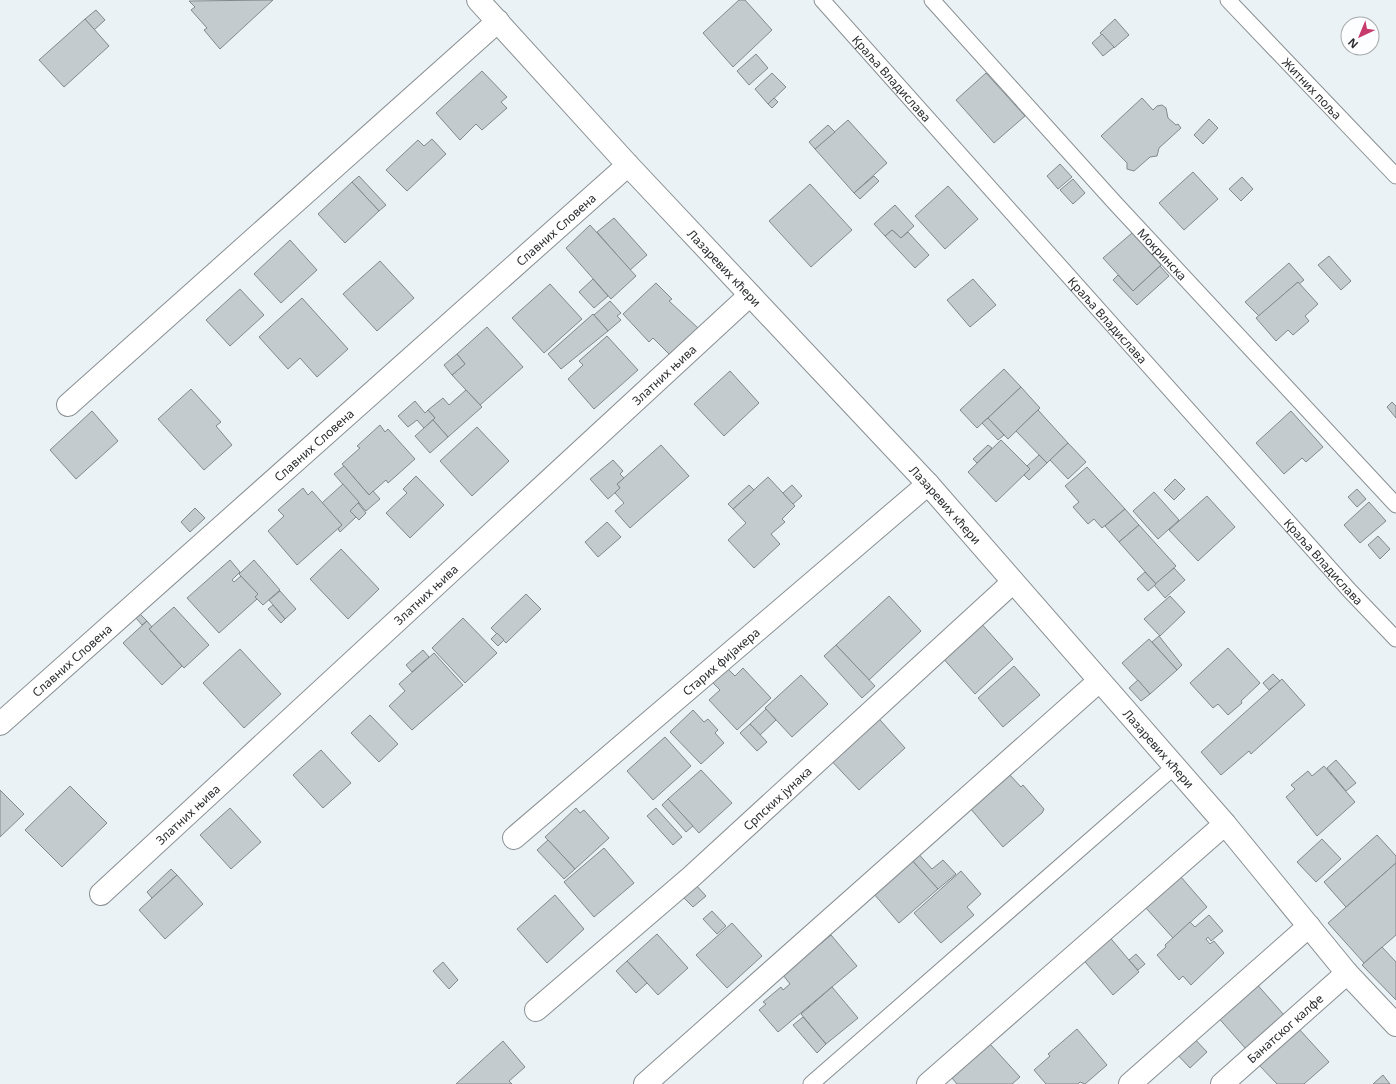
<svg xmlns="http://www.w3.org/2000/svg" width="1396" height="1084" font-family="'Noto Sans',sans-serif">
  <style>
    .building { fill: #c4cbcf; stroke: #82898c }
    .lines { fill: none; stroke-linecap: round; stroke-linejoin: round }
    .lane-casing { stroke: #898f92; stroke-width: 17 }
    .street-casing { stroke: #898f92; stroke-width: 24 }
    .lane { stroke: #fff; stroke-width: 15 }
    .street { stroke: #fff; stroke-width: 22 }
    .labels { text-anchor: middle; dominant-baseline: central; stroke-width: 3.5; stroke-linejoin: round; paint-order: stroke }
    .street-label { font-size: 12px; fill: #292b2d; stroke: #fcfeff }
  </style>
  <rect width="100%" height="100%" fill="#eaf2f5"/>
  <!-- building -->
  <g class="building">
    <polygon points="273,0 220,49 204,30 207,28 191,10 195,7 189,1"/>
    <polygon points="739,0 745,0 772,30 733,67 703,33"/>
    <polygon points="96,10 105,20 94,30 85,19"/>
    <polygon points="85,19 109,46 64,87 39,60"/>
    <polygon points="1115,19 1129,35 1114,48 1100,33"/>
    <polygon points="1102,34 1114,47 1103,56 1092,43"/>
    <polygon points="756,54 768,68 749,85 737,71"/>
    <polygon points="482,71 507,97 501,102 507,108 482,130 476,124 460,140 436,113"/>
    <polygon points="772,73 786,87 768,104 755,89"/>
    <polygon points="986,73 1025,116 994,143 956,100"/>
    <polygon points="774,98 778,102 772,108 768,104"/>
    <polygon points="1142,98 1153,110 1157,106 1162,105 1166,108 1168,118 1176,125 1178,124 1181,128 1159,148 1157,156 1150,157 1134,171 1127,169 1127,163 1101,136"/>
    <polygon points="1209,119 1218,128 1203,144 1194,135"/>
    <polygon points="848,120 887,163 854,193 815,149"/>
    <polygon points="828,125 835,132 815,149 809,142"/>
    <polygon points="432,139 446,154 407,191 386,170 418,140 424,146"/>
    <polygon points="1060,164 1072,177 1058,189 1047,176"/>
    <polygon points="1193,172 1218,199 1184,230 1159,203"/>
    <polygon points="359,176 386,205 379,211 352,182"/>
    <polygon points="874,176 879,181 860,199 854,193"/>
    <polygon points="1242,177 1253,189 1241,201 1229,189"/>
    <polygon points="1073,179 1085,193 1073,204 1060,190"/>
    <polygon points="352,182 379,211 345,243 318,214"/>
    <polygon points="810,184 852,230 811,267 769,221"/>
    <polygon points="948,186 978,219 945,249 915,216"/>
    <polygon points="895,205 914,226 901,238 892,230 885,236 874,224"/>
    <polygon points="614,218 647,255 630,270 597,232"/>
    <polygon points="590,225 636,276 611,299 566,248"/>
    <polygon points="892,230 901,238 908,232 929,255 915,268 885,236"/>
    <polygon points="1132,233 1161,265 1133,291 1103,258"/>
    <polygon points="290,240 317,270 281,303 254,274"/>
    <polygon points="1329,256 1351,281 1341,290 1318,265"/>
    <polygon points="380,261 414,298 377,331 343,294"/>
    <polygon points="1289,263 1304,280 1299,284 1298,282 1259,316 1245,302"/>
    <polygon points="1160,266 1169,276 1137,305 1113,280 1118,275 1133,291"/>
    <polygon points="593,279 608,296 594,308 579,292"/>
    <polygon points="973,279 996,305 970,327 947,300"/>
    <polygon points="1298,282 1318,304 1305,316 1309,321 1293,335 1288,330 1276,341 1256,318"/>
    <polygon points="656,283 672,299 669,301 698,328 670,355 653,338 649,342 623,314"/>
    <polygon points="550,284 582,319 544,353 512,318"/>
    <polygon points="240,289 264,315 230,346 206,320"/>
    <polygon points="302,298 348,349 317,377 300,358 288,369 259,337"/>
    <polygon points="610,301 621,313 617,316 621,320 608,331 594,315"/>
    <polygon points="593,314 608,331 561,369 548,354"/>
    <polygon points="487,327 523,367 480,405 452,375 465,364 457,354"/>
    <polygon points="607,336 638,370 594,409 568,379 583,365 579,361"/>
    <polygon points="457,354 465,364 452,375 444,365"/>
    <polygon points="1004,369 1021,387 977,428 960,410"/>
    <polygon points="730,371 759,403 724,436 694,404"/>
    <polygon points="1021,387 1040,408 1008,439 988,418"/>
    <polygon points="191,389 221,422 216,426 232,445 204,470 158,419"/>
    <polygon points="466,390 482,407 448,437 433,420 435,418 428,410 443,398 449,405"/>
    <polygon points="415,401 425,413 428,410 435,418 424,428 417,420 408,427 398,416"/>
    <polygon points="1392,402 1396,406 1396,418 1387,407"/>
    <polygon points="1038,410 1068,443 1047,463 1016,431"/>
    <polygon points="92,411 118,441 76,479 50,450"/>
    <polygon points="1291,411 1323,447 1306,462 1302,458 1284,474 1256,443"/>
    <polygon points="988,418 1004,435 998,440 982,423"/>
    <polygon points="433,420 448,437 430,453 415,436"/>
    <polygon points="380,425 385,432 388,429 415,459 388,483 386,480 369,495 342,464 360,448 357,446"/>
    <polygon points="477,427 509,461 472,496 440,461"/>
    <polygon points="1001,440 1030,469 996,502 968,472"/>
    <polygon points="1068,443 1086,462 1068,479 1050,460"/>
    <polygon points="661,445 689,476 630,528 615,511 624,503 615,493 620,488 617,484"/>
    <polygon points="988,445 992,448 977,463 973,459"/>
    <polygon points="1039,455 1047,463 1029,480 1024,475 1030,469 1027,466"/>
    <polygon points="613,460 623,471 620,474 624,478 617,484 620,488 608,499 590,479"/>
    <polygon points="344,466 369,495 373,491 380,499 366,511 334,474"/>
    <polygon points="1087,467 1125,509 1102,528 1094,519 1088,524 1073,507 1079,502 1065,486"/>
    <polygon points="416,476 444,505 410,538 386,513 407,493 403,489"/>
    <polygon points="768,477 795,506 782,519 785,522 771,534 780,544 754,568 728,540 746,523 733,509"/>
    <polygon points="1175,479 1185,489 1174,500 1164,490"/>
    <polygon points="343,484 359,502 350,511 356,517 340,532 338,529 342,525 322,503"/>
    <polygon points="749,485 754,490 733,509 728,504"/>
    <polygon points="792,485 802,496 793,504 783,493"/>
    <polygon points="303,488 308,495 312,491 342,525 297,565 268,531 284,516 278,510"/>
    <polygon points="1357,489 1366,499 1357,507 1348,497"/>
    <polygon points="1154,492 1179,520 1158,539 1133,511"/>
    <polygon points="1207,496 1235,527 1198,561 1169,530"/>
    <polygon points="1369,502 1386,521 1360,543 1344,525"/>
    <polygon points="358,503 366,513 359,520 350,511"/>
    <polygon points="195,508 205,518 190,532 181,522"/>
    <polygon points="1125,509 1139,525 1119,542 1105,526"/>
    <polygon points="607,522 621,537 598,557 585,542"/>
    <polygon points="1139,525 1176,566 1156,584 1119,542"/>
    <polygon points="1378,536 1390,549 1380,559 1368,545"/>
    <polygon points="341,549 379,589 348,619 310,579"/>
    <polygon points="230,560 240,572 232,580 234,582 241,576 258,594 255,597 257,599 219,633 187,598"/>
    <polygon points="254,560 280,590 263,605 255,597 258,594 239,574"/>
    <polygon points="1174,568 1185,580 1165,598 1154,585"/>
    <polygon points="1145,572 1156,584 1148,591 1137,579"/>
    <polygon points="280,591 296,609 285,619 269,600"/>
    <polygon points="526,594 541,609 506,643 491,628"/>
    <polygon points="889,596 921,631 869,680 836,645"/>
    <polygon points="1170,596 1185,612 1160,636 1144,619"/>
    <polygon points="273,605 285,619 281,623 268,609"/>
    <polygon points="174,607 209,645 184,668 149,629"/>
    <polygon points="140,614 147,621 142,625 136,618"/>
    <polygon points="463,618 497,653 465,683 432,648"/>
    <polygon points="147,621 152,627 149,629 182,666 162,685 123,643"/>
    <polygon points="979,621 1013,659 975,694 941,656"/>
    <polygon points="497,633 504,640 498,646 491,639"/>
    <polygon points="1159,636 1182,665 1177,670 1152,642"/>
    <polygon points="1149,639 1177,670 1150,694 1122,663"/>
    <polygon points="836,645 875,686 862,698 824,656"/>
    <polygon points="1228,648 1260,683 1241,701 1242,703 1228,715 1218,704 1213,708 1190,683"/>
    <polygon points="240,649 281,694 244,728 203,683"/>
    <polygon points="423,650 429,657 412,672 406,665"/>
    <polygon points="434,653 463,685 412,730 389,706 405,691 399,684"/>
    <polygon points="1014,666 1040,695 1003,727 978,698"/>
    <polygon points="727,668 735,676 743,668 771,698 737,730 709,700 720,690 712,682"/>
    <polygon points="1273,674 1280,681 1269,690 1263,683"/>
    <polygon points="801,675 828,704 792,737 765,708"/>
    <polygon points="1282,679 1305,705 1251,754 1249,751 1221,775 1201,752"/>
    <polygon points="1138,680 1150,694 1141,701 1129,688"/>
    <polygon points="766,709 776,720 760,735 750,724"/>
    <polygon points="693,710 704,722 708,719 718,730 715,733 724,743 701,764 670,732"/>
    <polygon points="873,712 905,748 859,790 826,755"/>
    <polygon points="370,715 398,744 379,762 351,733"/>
    <polygon points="750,724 767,742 757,751 740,733"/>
    <polygon points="665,737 691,766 653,800 627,771"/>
    <polygon points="321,750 351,783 323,808 293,775"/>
    <polygon points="1336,760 1356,783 1346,791 1327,768"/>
    <polygon points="1324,766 1355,802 1317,836 1286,797 1295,789 1291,785 1308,771 1312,776"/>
    <polygon points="701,770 732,803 699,833 668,799"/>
    <polygon points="1009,774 1021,787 1023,785 1044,809 1042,813 1003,847 970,808"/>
    <polygon points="70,786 107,823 62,867 25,830"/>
    <polygon points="0,790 24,814 0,837"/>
    <polygon points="668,799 693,826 686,832 662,805"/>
    <polygon points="230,808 261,842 231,869 200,835"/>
    <polygon points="576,808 580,813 584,810 609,838 575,869 545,837"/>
    <polygon points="656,808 682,837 673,845 647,816"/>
    <polygon points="1377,835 1396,856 1396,863 1346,907 1324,882"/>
    <polygon points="1322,839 1341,859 1316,882 1297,862"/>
    <polygon points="548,840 575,869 564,879 537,850"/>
    <polygon points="604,848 634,883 594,917 564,882"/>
    <polygon points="915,850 932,869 943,860 956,874 938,889 908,856"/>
    <polygon points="908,856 938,889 899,923 874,894"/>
    <polygon points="1396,863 1396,935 1364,963 1328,923"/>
    <polygon points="171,869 177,875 152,898 147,892"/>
    <polygon points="961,871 981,894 967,907 974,915 941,943 914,913"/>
    <polygon points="177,875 203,904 165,939 139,910"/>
    <polygon points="1181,877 1207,907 1173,938 1146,908"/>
    <polygon points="695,884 706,896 693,907 682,896"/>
    <polygon points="555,895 584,929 547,963 517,929"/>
    <polygon points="712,911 726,926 717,934 703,919"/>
    <polygon points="1209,915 1223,931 1211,941 1208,937 1206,939 1210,944 1214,941 1224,953 1191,985 1183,976 1179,980 1157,955 1166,947 1165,945 1190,922 1195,927"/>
    <polygon points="732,923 762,956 727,988 696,955"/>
    <polygon points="657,934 688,968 658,995 627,961"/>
    <polygon points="1107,934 1139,972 1113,995 1081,957"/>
    <polygon points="831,935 857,966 778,1032 759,1010 766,1004 763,1002 781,987 783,990 790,984 783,975"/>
    <polygon points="1382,947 1396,962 1396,1000 1362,965"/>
    <polygon points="1136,954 1145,964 1138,970 1129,960"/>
    <polygon points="627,961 647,983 636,993 616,971"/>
    <polygon points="443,962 458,980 449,989 433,971"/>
    <polygon points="1254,981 1284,1015 1246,1049 1216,1015"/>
    <polygon points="832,987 858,1018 826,1044 801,1014"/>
    <polygon points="803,1017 826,1044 817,1053 793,1025"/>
    <polygon points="1077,1029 1107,1065 1085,1084 1080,1082 1078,1084 1046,1084 1034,1070 1050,1056 1048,1054"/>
    <polygon points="1299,1029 1329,1062 1304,1084 1277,1084 1259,1065"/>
    <polygon points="1191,1035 1207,1052 1190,1068 1174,1051"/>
    <polygon points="503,1041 525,1067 509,1081 512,1084 456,1084"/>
    <polygon points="990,1044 1020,1077 1012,1084 957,1084 952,1078"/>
    <polygon points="1383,1075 1390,1084 1373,1084"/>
  </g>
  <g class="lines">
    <defs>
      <g id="lane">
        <path id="s1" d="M822,0L1350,591L1396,639"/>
        <path id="s2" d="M932,0L1115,203L1396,505"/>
        <path id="s3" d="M1228,0L1396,176"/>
        <polyline points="811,1084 1175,766"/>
      </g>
      <g id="street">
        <path id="s4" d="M478,0L628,165L928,484L1225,824L1347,973L1396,1025"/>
        <polyline points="68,405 498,21"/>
        <path id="s5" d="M0,724L628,165"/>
        <path id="s6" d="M514,838L928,484"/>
        <path id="s7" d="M101,894L750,295"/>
        <path id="s8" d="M536,1010L691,877L1013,582"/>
        <polyline points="645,1084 1099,681"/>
        <polyline points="928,1084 1225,824"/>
        <polyline points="1130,1084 1309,926"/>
        <path id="s9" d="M1222,1084L1347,973"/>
      </g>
    </defs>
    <!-- lane casing -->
    <use href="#lane" class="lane-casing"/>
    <!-- street casing -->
    <use href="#street" class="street-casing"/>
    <!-- lane -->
    <use href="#lane" class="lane"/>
    <!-- street -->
    <use href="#street" class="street"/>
  </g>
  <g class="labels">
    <!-- street labels -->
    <g class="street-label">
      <text stroke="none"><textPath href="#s1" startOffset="105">Краља Владислава</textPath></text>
      <text stroke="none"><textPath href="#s3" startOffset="122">Житних поља</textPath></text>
      <text stroke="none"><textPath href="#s5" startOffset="744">Славних Словена</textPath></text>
      <text stroke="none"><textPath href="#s2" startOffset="343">Мокринска</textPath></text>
      <text stroke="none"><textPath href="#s4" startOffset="364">Лазаревих кћери</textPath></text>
      <text stroke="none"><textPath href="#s1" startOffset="429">Краља Владислава</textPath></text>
      <text stroke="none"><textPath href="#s7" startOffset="766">Златних њива</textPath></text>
      <text stroke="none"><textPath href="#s5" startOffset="420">Славних Словена</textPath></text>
      <text stroke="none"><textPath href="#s4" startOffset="688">Лазаревих кћери</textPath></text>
      <text stroke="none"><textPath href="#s1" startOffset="753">Краља Владислава</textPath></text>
      <text stroke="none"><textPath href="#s7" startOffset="442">Златних њива</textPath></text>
      <text stroke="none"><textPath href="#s5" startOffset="96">Славних Словена</textPath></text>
      <text stroke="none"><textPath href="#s6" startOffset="272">Старих фијакера</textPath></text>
      <text stroke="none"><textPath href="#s4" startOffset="1012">Лазаревих кћери</textPath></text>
      <text stroke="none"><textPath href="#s8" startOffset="321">Српских јунака</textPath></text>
      <text stroke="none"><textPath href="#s7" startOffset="118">Златних њива</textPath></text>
      <text stroke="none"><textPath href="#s9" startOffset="84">Банатског калфе</textPath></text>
    </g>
  </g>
  <!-- north arrow -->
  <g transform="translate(1360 36) rotate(224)"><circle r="19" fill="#fcfeff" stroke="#a8aaab"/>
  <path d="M0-3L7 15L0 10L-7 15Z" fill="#c73a6c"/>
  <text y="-6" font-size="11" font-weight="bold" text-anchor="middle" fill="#292b2d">N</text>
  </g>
</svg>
